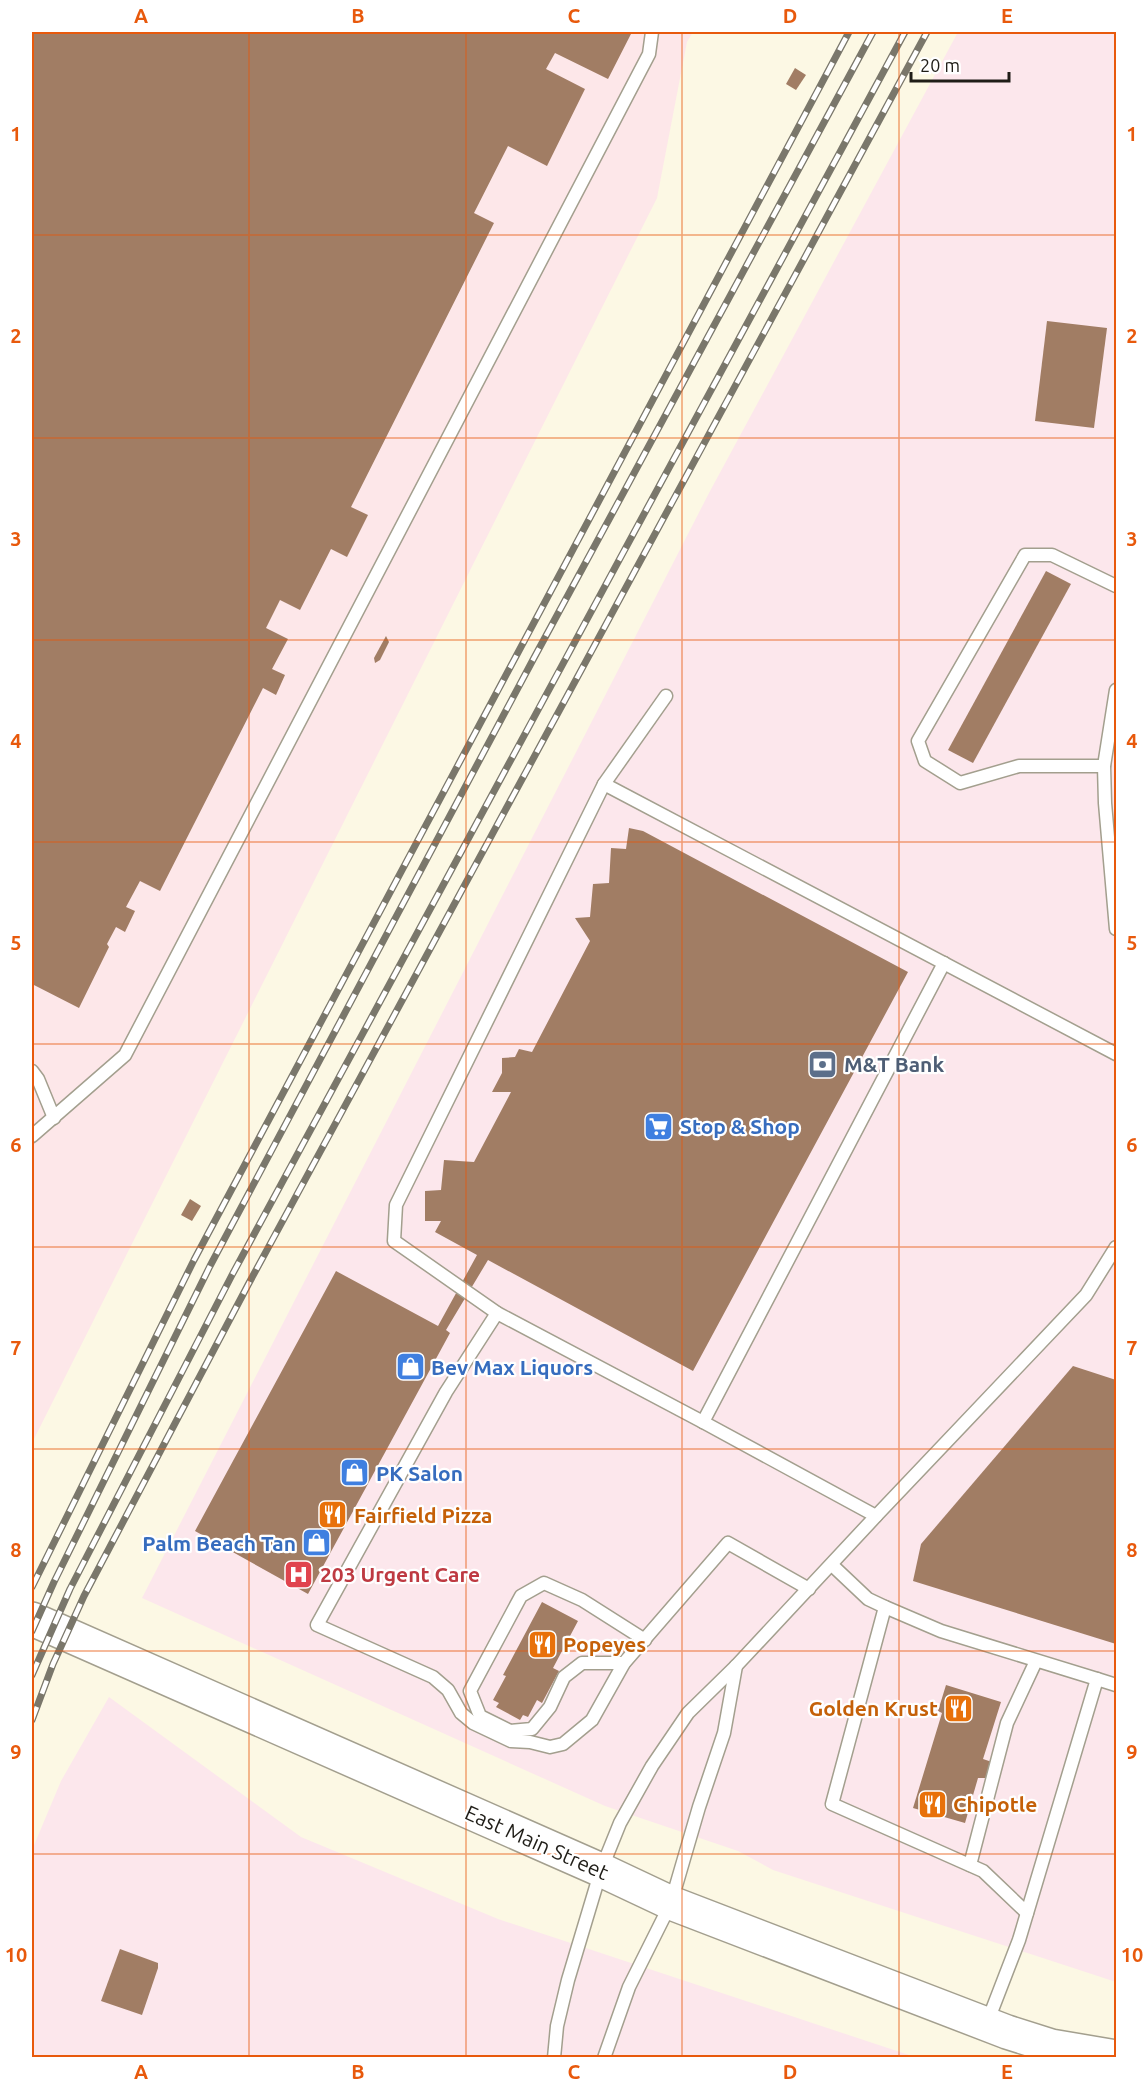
<svg xmlns="http://www.w3.org/2000/svg" width="1148" height="2089" font-family="Ubuntu,sans-serif">
  <style>
    .commercial { fill: #fce7ec }
    .industrial { fill: #fde7e9 }
    .building { fill: #a17d64 }
    .lines { fill: none; stroke-linecap: round; stroke-linejoin: round }
    .service-casing { stroke: #a39f8e; stroke-width: 15 }
    .secondary-casing { stroke: #a39f8e; stroke-width: 36 }
    .service { stroke: #fff; stroke-width: 12 }
    .secondary { stroke: #fff; stroke-width: 33 }
    .rail-casing { stroke: #7a776b; stroke-width: 7 }
    .rail { stroke: #fff; stroke-width: 4.5; stroke-dasharray: 14; stroke-linecap: butt }
    .grid { fill: none; stroke: #e8590c; stroke-width: 1.5; stroke-opacity: 0.55 }
    .labels { text-anchor: middle; dominant-baseline: central; stroke-width: 4.5; stroke-linejoin: round; paint-order: stroke }
    .service-label { font-size: 21px; font-weight: bold; fill: #4e5e75; stroke: #fff; text-anchor: start }
    .shop-label { font-size: 21px; font-weight: bold; fill: #366cbe; stroke: #fff; text-anchor: start }
    .food-label { font-size: 21px; font-weight: bold; fill: #c56008; stroke: #fff; text-anchor: start }
    .health-label { font-size: 21px; font-weight: bold; fill: #be3a42; stroke: #fff; text-anchor: start }
    .street-label { font-size: 21px; fill: #1f1d17; stroke: #fff }
    .neatline { fill: none; stroke: #e8590c; stroke-width: 2 }
    .grid-label { font-size: 20px; text-anchor: middle; font-weight: bold; fill: #e8590c }
  </style>
  <rect width="100%" height="100%" fill="#fcf8e4"/>
  <!-- commercial -->
  <g class="commercial">
    <polygon points="958,32 1116,32 1116,1982 773,1870 738,1851 605,1806 142,1598 709,493"/>
    <polygon points="109,1697 301,1837 498,1919 915,2057 32,2058 32,1850 61,1781"/>
  </g>
  <!-- industrial -->
  <polygon class="industrial" points="32,32 693,32 687,42 657,198 32,1443"/>
  <!-- building -->
  <g class="building">
    <polygon points="32,32 632,32 608,79 555,53 546,69 585,89 547,166 508,146 474,213 494,223 351,507 368,515 347,557 331,549 300,610 280,600 266,628 288,639 272,669 285,675 276,695 263,688 160,891 140,881 126,907 135,911 125,932 116,927 107,944 109,947 79,1008 32,984"/>
    <polygon points="795,68 806,75 796,90 786,84"/>
    <polygon points="1047,321 1107,328 1094,428 1035,421"/>
    <polygon points="1046,571 1071,584 973,763 948,750"/>
    <polygon points="386,636 389,642 380,660 375,663 374,658"/>
    <polygon points="629,828 643,831 908,972 693,1371 488,1260 446,1330 450,1333 308,1594 195,1531 336,1271 438,1326 477,1255 435,1232 441,1221 425,1221 425,1191 441,1190 444,1160 474,1162 511,1092 492,1092 502,1073 502,1058 515,1057 519,1049 532,1052 590,941 575,918 590,917 593,884 609,883 611,848 626,849"/>
    <polygon points="190,1199 201,1206 192,1221 181,1215"/>
    <polygon points="1073,1366 1116,1380 1116,1644 913,1581 921,1544"/>
    <polygon points="542,1602 578,1621 553,1668 559,1671 542,1703 537,1700 528,1717 523,1715 520,1720 496,1707 499,1703 493,1700 506,1676 503,1675"/>
    <polygon points="946,1685 1001,1702 983,1759 992,1762 987,1778 978,1778 965,1823 913,1808 942,1713 938,1711"/>
    <polygon points="120,1949 158,1963 158,1968 142,2015 101,2001"/>
  </g>
  <g class="lines">
    <defs>
      <g id="service">
        <polyline points="1116,690 1104,766 1105,803 1116,929"/>
        <polyline points="1104,766 1019,766 960,783 925,761 918,741 1025,555 1052,555 1116,586"/>
        <polyline points="604,784 666,696"/>
        <polyline points="32,1071 38,1079 54,1118"/>
        <polyline points="32,1136 125,1055 649,54 652,32"/>
        <polyline points="497,1313 446,1392 317,1625 433,1677 448,1690 461,1713 473,1723 511,1741 530,1742 550,1747 563,1744 592,1720 624,1663 728,1543 809,1589"/>
        <polyline points="703,1422 944,963"/>
        <polyline points="876,1516 703,1422 497,1313 394,1241 396,1205 604,784 1116,1054"/>
        <polyline points="832,1565 868,1599 885,1607 941,1631 1097,1679 1019,1940 987,2023"/>
        <polyline points="885,1607 832,1804 983,1871 1027,1913"/>
        <polyline points="624,1663 582,1663 564,1677 550,1707 532,1729 510,1731 480,1716 470,1691 521,1596 544,1583 582,1600 645,1640"/>
        <polyline points="1097,1679 1116,1685"/>
        <polyline points="970,1865 1007,1723 1036,1661"/>
        <polyline points="554,2058 557,2026 568,1980 601,1870 620,1823 652,1766 688,1713 736,1666 876,1516 1086,1295 1116,1247"/>
        <polyline points="604,2058 629,1987 671,1903 699,1807 724,1733 736,1666"/>
      </g>
      <polyline id="secondary" points="32,1619 601,1870 671,1903 1007,2032 1051,2046 1116,2057"/>
    </defs>
    <!-- service casing -->
    <use href="#service" class="service-casing"/>
    <!-- secondary casing -->
    <use href="#secondary" class="secondary-casing"/>
    <!-- service -->
    <use href="#service" class="service"/>
    <!-- secondary -->
    <use href="#secondary" class="secondary"/>
    <defs>
      <g id="rail">
        <polyline points="32,1587 194,1260 849,32"/>
        <polyline points="32,1631 54,1582 210,1266 535,656 873,32"/>
        <polyline points="32,1675 70,1589 232,1275 905,32"/>
        <polyline points="32,1720 53,1664 84,1596 249,1283 927,32"/>
      </g>
    </defs>
    <!-- rail casing -->
    <use href="#rail" class="rail-casing"/>
    <!-- rail -->
    <use href="#rail" class="rail"/>
  </g>
  <!-- grid -->
  <path class="grid" d="M249,32V2058M466,32V2058M682,32V2058M899,32V2058M32,235H1116M32,438H1116M32,640H1116M32,842H1116M32,1044H1116M32,1247H1116M32,1449H1116M32,1651H1116M32,1854H1116"/>
  <!-- icons -->
  <defs>
    <symbol id="bank-square" viewBox="-11 -11 22 22"><rect x="-9" y="-9" width="18" height="18" rx="4" fill="#5c6f8a" stroke="#fff"/><path d="M-6-4H6V4H-6ZM0-2.3a2.3 2.3 0 1 0 0 4.6a2.3 2.3 0 1 0 0-4.6Z" fill="#fff"/></symbol>
    <symbol id="supermarket-square" viewBox="-11 -11 22 22"><rect x="-9" y="-9" width="18" height="18" rx="4" fill="#3f7fe0" stroke="#fff"/><path d="M-6-5.5h2.5l.6 2H6L4.5 2H-2.5L-4.4-4H-6ZM-1.5 3.2a1.3 1.3 0 1 0 .1 0ZM3 3.2a1.3 1.3 0 1 0 .1 0Z" fill="#fff"/></symbol>
    <symbol id="shop-square" viewBox="-11 -11 22 22"><rect x="-9" y="-9" width="18" height="18" rx="4" fill="#3f7fe0" stroke="#fff"/><path d="M-5-2.5h2.3a2.7 3.5 0 0 1 5.4 0H5L5.5 6h-11ZM-1.5-2.5h3a1.5 2.3 0 0 0-3 0Z" fill="#fff"/></symbol>
    <symbol id="restaurant-square" viewBox="-11 -11 22 22"><rect x="-9" y="-9" width="18" height="18" rx="4" fill="#e8710a" stroke="#fff"/><path d="M-5-6h1v4h1v-4h1v4h1v-4h1v5L-1.5 .5V6h-2V.5L-5-1ZM5-6V6H3V1.5H1.5Q1.5-4 5-6Z" fill="#fff"/></symbol>
    <symbol id="hospital-square" viewBox="-11 -11 22 22"><rect x="-9" y="-9" width="18" height="18" rx="4" fill="#e0444e" stroke="#fff"/><path d="M-5-5h3v3.5h4V-5h3V5h-3V1.5h-4V5h-3Z" fill="#fff"/></symbol>
  </defs>
  <g fill-rule="evenodd">
    <use href="#bank-square" x="806" y="1048" width="33" height="33"/>
    <use href="#supermarket-square" x="642" y="1110" width="33" height="33"/>
    <use href="#shop-square" x="394" y="1350" width="33" height="33"/>
    <use href="#shop-square" x="338" y="1456" width="33" height="33"/>
    <use href="#restaurant-square" x="316" y="1498" width="33" height="33"/>
    <use href="#shop-square" x="300" y="1526" width="33" height="33"/>
    <use href="#hospital-square" x="282" y="1558" width="33" height="33"/>
    <use href="#restaurant-square" x="526" y="1628" width="33" height="33"/>
    <use href="#restaurant-square" x="942" y="1692" width="33" height="33"/>
    <use href="#restaurant-square" x="916" y="1788" width="33" height="33"/>
  </g>
  <g class="labels">
    <!-- service labels -->
    <g class="service-label">
      <text x="844" y="1064">M&amp;T Bank</text>
    </g>
    <!-- shop labels -->
    <g class="shop-label">
      <text x="680" y="1126">Stop &amp; Shop</text>
      <text x="431" y="1367">Bev Max Liquors</text>
      <text x="376" y="1473">PK Salon</text>
      <text x="296" y="1543" text-anchor="end">Palm Beach Tan</text>
    </g>
    <!-- food labels -->
    <g class="food-label">
      <text x="354" y="1515">Fairfield Pizza</text>
      <text x="563" y="1644">Popeyes</text>
      <text x="938" y="1708" text-anchor="end">Golden Krust</text>
      <text x="953" y="1804">Chipotle</text>
    </g>
    <!-- health labels -->
    <g class="health-label">
      <text x="320" y="1574">203 Urgent Care</text>
    </g>
    <!-- street labels -->
    <g class="street-label">
      <text transform="translate(537 1842) rotate(24)">East Main Street</text>
    </g>
  </g>
  <!-- border -->
  <rect width="1148" height="2089" fill="none" stroke="#ffffff" stroke-width="66"/>
  <!-- scale -->
  <path d="M911 72v9h98v-9" fill="none" stroke="#1f1d17" stroke-width="3"/>
  <text x="920" y="72" font-size="18" fill="#1f1d17" stroke="#ffffff" stroke-width="4.5" paint-order="stroke">20 m</text>
  <rect x="33" y="33" width="1082" height="2023" class="neatline"/>
  <g class="grid-label">
    <text x="141" y="23">A</text>
    <text x="358" y="23">B</text>
    <text x="574" y="23">C</text>
    <text x="790" y="23">D</text>
    <text x="1007" y="23">E</text>
    <text x="16" y="141">1</text>
    <text x="1132" y="141">1</text>
    <text x="16" y="343">2</text>
    <text x="1132" y="343">2</text>
    <text x="16" y="546">3</text>
    <text x="1132" y="546">3</text>
    <text x="16" y="748">4</text>
    <text x="1132" y="748">4</text>
    <text x="16" y="950">5</text>
    <text x="1132" y="950">5</text>
    <text x="16" y="1152">6</text>
    <text x="1132" y="1152">6</text>
    <text x="16" y="1355">7</text>
    <text x="1132" y="1355">7</text>
    <text x="16" y="1557">8</text>
    <text x="1132" y="1557">8</text>
    <text x="16" y="1759">9</text>
    <text x="1132" y="1759">9</text>
    <text x="16" y="1962">10</text>
    <text x="1132" y="1962">10</text>
    <text x="141" y="2079">A</text>
    <text x="358" y="2079">B</text>
    <text x="574" y="2079">C</text>
    <text x="790" y="2079">D</text>
    <text x="1007" y="2079">E</text>
  </g>
</svg>
